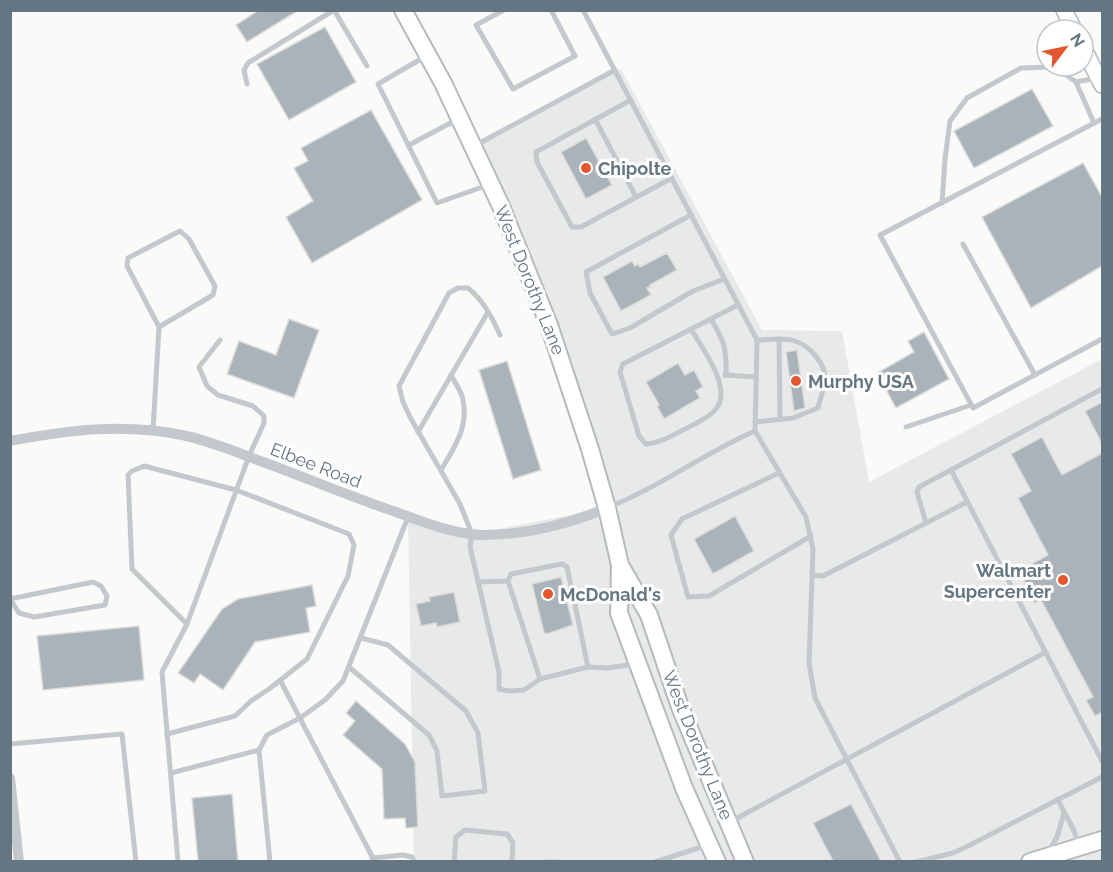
<svg xmlns="http://www.w3.org/2000/svg" width="1113" height="872" font-family="Raleway,sans-serif">
  <style>
    .built { fill: #e8e9e9 }
    .building { fill: #aab3b9; stroke: #dcdcda; stroke-width: 1.5 }
    .lines { fill: none; stroke-linecap: round; stroke-linejoin: round }
    .secondary-casing { stroke: #b3babf; stroke-width: 18 }
    .primary-casing { stroke: #b5babe; stroke-width: 20 }
    .lane { stroke: #c3c8cc; stroke-width: 5 }
    .street { stroke: #c3c8cc; stroke-width: 10 }
    .secondary { stroke: #fff; stroke-width: 15 }
    .primary { stroke: #fff; stroke-width: 16 }
    .poi-dot { fill: #e4572e; stroke: #fff; stroke-width: 2 }
    .labels { text-anchor: middle; dominant-baseline: central; stroke-width: 6; stroke-linejoin: round; paint-order: stroke }
    .poi-label { font-size: 18px; font-weight: bold; fill: #657683; stroke: #fff; text-anchor: start }
    .street-label { font-size: 18px; fill: #657683; stroke: #fff }
  </style>
  <rect width="100%" height="100%" fill="#fafaf8"/>
  <!-- built -->
  <polygon class="built" points="621,69 762,330 842,331 869,482 1102,359 1102,861 414,861 408,517 472,534 607,508 491,184 473,147"/>
  <!-- building -->
  <g class="building">
    <polygon points="259,10 299,10 247,42 236,25"/>
    <polygon points="325,27 356,82 289,120 257,64"/>
    <polygon points="1032,89 1053,126 974,168 954,131"/>
    <polygon points="371,110 422,200 312,263 286,217 313,201 294,168 308,161 301,148"/>
    <polygon points="586,138 612,185 586,199 561,152"/>
    <polygon points="1083,163 1102,197 1102,266 1031,308 982,217"/>
    <polygon points="667,253 677,270 650,285 650,287 647,288 651,295 621,311 603,277 632,261 635,266 638,264 640,267"/>
    <polygon points="289,319 319,330 294,398 227,374 239,341 276,355"/>
    <polygon points="924,332 949,379 896,408 877,373 914,352 908,341"/>
    <polygon points="797,350 805,408 794,411 786,352"/>
    <polygon points="507,361 541,470 513,479 479,370"/>
    <polygon points="678,363 685,375 694,370 703,387 696,391 700,398 664,419 657,406 659,405 646,382"/>
    <polygon points="1102,402 1102,444 1085,411"/>
    <polygon points="1042,437 1062,475 1102,453 1102,715 1101,713 1095,716 1086,700 1093,697 1041,600 1035,603 1021,574 1025,571 1024,568 1048,555 1018,498 1031,491 1011,454"/>
    <polygon points="735,516 754,551 713,574 694,539"/>
    <polygon points="561,577 573,625 547,634 544,633 532,584"/>
    <polygon points="312,585 316,606 306,608 310,632 255,642 223,690 200,674 194,683 178,673 222,609 238,599"/>
    <polygon points="454,592 460,622 437,627 436,623 421,626 416,604 430,601 429,597"/>
    <polygon points="139,626 144,680 43,690 37,636"/>
    <polygon points="356,701 405,744 415,762 418,827 406,828 405,818 384,819 382,769 343,735 355,721 346,713"/>
    <polygon points="232,794 238,861 198,861 192,798"/>
    <polygon points="851,804 881,861 833,861 813,823"/>
  </g>
  <g class="lines">
    <defs>
      <g id="secondary">
        <polyline points="1064,10 1074,30"/>
        <polyline points="1083,47 1102,85"/>
      </g>
      <g id="primary">
        <polyline points="403,10 443,83 500,204 549,325 590,449 607,508 620,565 619,613 684,788 717,862"/>
        <polyline points="620,565 649,615 680,707 745,862"/>
        <polyline points="1030,862 1102,840"/>
      </g>
    </defs>
    <!-- secondary casing -->
    <use href="#secondary" class="secondary-casing"/>
    <!-- primary casing -->
    <use href="#primary" class="primary-casing"/>
    <!-- lane -->
    <g class="lane">
      <polyline points="334,10 367,66"/>
      <polyline points="504,10 476,25 513,89 575,56 551,10"/>
      <polyline points="583,10 757,340 755,431"/>
      <polyline points="426,56 378,84 437,203 488,185"/>
      <polyline points="1076,82 1094,123"/>
      <polyline points="247,84 244,70 248,63 334,10"/>
      <polyline points="631,100 536,152 537,162 572,227 581,227 672,178"/>
      <polyline points="595,119 636,197"/>
      <polyline points="1102,119 880,235 973,408 1102,339"/>
      <polyline points="409,145 458,119"/>
      <polyline points="476,145 615,70"/>
      <polyline points="942,203 945,159 950,121 967,98 1021,68 1055,67 1076,82 1097,78"/>
      <polyline points="691,215 586,272 590,293 612,334 630,328 693,291 724,279"/>
      <polyline points="963,244 1035,375"/>
      <path d="M711,319C724,341 727,349 726,375"/>
      <path d="M691,329C702,348 733,388 716,409C709,418 698,422 689,427C675,434 661,443 646,444L639,436L620,372L623,364L738,305"/>
      <path d="M500,335C492,317 483,300 468,288H458L449,293L399,386L403,402L411,419L460,504L472,534L470,547L499,672V689L509,691L524,690L540,679L588,667L607,668L635,664"/>
      <polyline points="779,339 780,419"/>
      <polyline points="725,375 756,377"/>
      <polyline points="1102,389 951,470 1102,761"/>
      <path d="M755,422L793,418L818,408C820,399 824,389 825,380C826,364 810,346 795,341C783,337 769,340 757,340"/>
      <polyline points="906,427 971,405"/>
      <polyline points="153,430 159,327 213,295 215,286 189,239 180,231 128,258 127,266 159,327"/>
      <polyline points="418,432 488,312"/>
      <path d="M441,470C454,448 469,427 463,400C462,392 455,383 451,375"/>
      <polyline points="779,473 682,519 671,535 688,597 709,596 811,536"/>
      <path d="M609,507C660,487 704,453 755,431L806,517L813,549L809,663L815,698L900,862"/>
      <polyline points="926,523 917,492 919,487 951,470"/>
      <polyline points="813,575 823,576 967,502"/>
      <polygon points="93,582 101,586 107,596 105,605 34,617 19,613 10,599"/>
      <polyline points="478,582 508,581"/>
      <polyline points="349,667 429,735 437,751 442,796 485,791 478,733 466,711 388,645 361,638"/>
      <polyline points="540,679 508,581 511,574 562,564 567,567 588,667"/>
      <polyline points="280,680 375,862"/>
      <polyline points="167,734 235,716 251,701 269,689 307,659 348,576 354,545 349,534 236,490 144,466 132,471 128,475 132,569 187,624"/>
      <polyline points="10,744 122,734 136,862"/>
      <polyline points="171,773 259,750"/>
      <path d="M1058,799C1064,815 1076,828 1078,845"/>
      <polyline points="730,822 1046,652"/>
      <polyline points="1049,851 1057,837 1064,813"/>
      <polyline points="372,858 403,855 412,857 414,862"/>
      <polyline points="178,862 162,672 187,624 249,456 264,423 264,416 253,406 218,395 207,386 199,367 220,340"/>
      <polyline points="270,862 259,750 267,735 300,718 325,700 343,681 408,517"/>
      <polyline points="454,862 456,837 465,830 507,834 513,843 512,862"/>
      <polyline points="543,862 557,862"/>
      <polyline points="655,862 708,845"/>
      <polyline points="916,862 953,853 966,847 1102,777"/>
    </g>
    <!-- street -->
    <g class="street">
      <path d="M10,441C68,430 123,423 182,435C207,440 231,450 255,459C302,476 348,496 396,512C423,522 453,534 483,535C526,535 568,524 607,508"/>
      <polyline points="10,778 19,862"/>
    </g>
    <!-- secondary -->
    <use href="#secondary" class="secondary"/>
    <!-- primary -->
    <use href="#primary" class="primary"/>
  </g>
  <!-- markers -->
  <g class="poi-dot">
    <circle cx="586" cy="168" r="6"/>
    <circle cx="796" cy="381" r="6"/>
    <circle cx="1063" cy="580" r="6"/>
    <circle cx="548" cy="594" r="6"/>
  </g>
  <g class="labels">
    <!-- poi labels -->
    <g class="poi-label">
      <text x="598" y="168">Chipolte</text>
      <text x="808" y="381">Murphy USA</text>
      <text x="1051" y="570" text-anchor="end">Walmart<tspan x="1051" dy="21">Supercenter</tspan></text>
      <text x="560" y="594">McDonald's</text>
    </g>
    <!-- street labels -->
    <g class="street-label">
      <text transform="translate(530 280) rotate(68)">West Dorothy Lane</text>
      <text transform="translate(316 465) rotate(21)">Elbee Road</text>
      <text transform="translate(698 745) rotate(68)">West Dorothy Lane</text>
    </g>
  </g>
  <!-- border -->
  <rect width="1113" height="872" fill="none" stroke="#657683" stroke-width="24"/>
  <!-- north arrow -->
  <g transform="translate(1065 48) rotate(58)"><circle r="28" fill="#ffffff" stroke="#c1c8cd" stroke-width="1.5"/>
  <path d="M0-4.5L10 22L0 15L-10 22Z" fill="#e4572e"/>
  <text y="-9" font-size="16" font-weight="bold" text-anchor="middle" fill="#657683">N</text>
  </g>
</svg>
